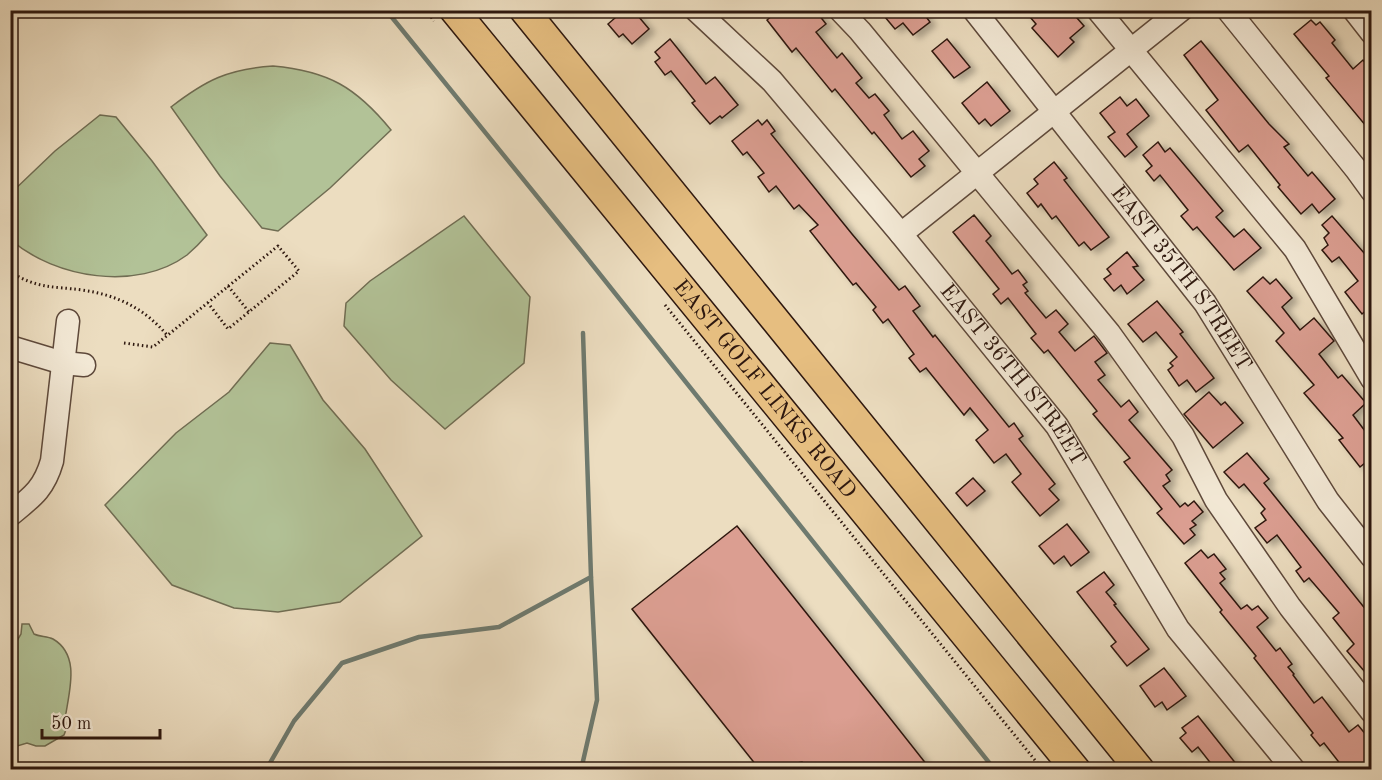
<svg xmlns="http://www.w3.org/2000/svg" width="1382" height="780" font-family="'Old Standard TT',serif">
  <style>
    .green { fill: #b2c297; stroke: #706d53; stroke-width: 1.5 }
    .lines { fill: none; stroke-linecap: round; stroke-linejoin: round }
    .stream { stroke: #6e7a6f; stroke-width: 4.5 }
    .building { fill: #db9e91; stroke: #2e180f; stroke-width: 1.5; filter: url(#shadow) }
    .minor-casing { stroke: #5e493b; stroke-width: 25 }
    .major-casing { stroke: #2e180f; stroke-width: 31 }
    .path { stroke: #2e180f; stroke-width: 3; stroke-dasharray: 1.5 3; stroke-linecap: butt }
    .minor { stroke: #f3e9d6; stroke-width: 22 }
    .major { stroke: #e6be80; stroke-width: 28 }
    .labels { text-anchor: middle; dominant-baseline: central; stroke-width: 6; stroke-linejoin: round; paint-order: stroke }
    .street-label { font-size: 22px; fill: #2e180f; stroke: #f3e9d6 }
  </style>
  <defs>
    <filter id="shadow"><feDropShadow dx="6" dy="3.5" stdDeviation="3" flood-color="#0004"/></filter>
  </defs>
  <rect width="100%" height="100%" fill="#ecddc0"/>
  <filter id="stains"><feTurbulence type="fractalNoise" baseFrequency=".00333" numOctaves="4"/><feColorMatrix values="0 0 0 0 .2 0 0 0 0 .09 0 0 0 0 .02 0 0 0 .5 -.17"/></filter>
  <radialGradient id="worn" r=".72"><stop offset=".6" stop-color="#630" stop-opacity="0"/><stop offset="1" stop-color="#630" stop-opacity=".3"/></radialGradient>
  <!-- green -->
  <g class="green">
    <path d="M273,66C328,71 356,87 391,130L330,188L278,231L262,228L220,176L171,107C206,80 228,69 273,66Z"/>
    <path d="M100,115L116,117L152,161L207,235C201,242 194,249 187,255C137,292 55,278 11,240V193L55,151Z"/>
    <polygon points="464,216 530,297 524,363 445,429 391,380 344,326 346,303 370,281"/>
    <polygon points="270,343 290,345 323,400 365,449 422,536 340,602 278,612 234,608 172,585 105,505 176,433 229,392"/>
    <path d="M22,624H29L34,634C40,637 47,636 53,639C82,656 68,694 65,720L67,727L64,735L45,746H36L27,743L14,747L11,744V651L21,634Z"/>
  </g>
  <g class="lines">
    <!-- stream -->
    <g class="stream">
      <polyline points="386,10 583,253 995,770"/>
      <polyline points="266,770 294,721 342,663 419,637 499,627 591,577 583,333"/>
      <polyline points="581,770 597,700 591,577"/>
    </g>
  </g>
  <!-- building -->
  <g class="building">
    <polygon points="609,10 633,10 649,29 632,44 623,34 619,37 608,24 615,18"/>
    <polygon points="779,10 815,10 826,24 816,32 837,58 842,53 862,78 856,83 869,98 875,94 889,111 884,115 902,139 913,131 929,151 919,159 925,166 911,177 874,132 872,134 835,89 832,92 796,48 792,52 767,20"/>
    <polygon points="893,10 921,10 930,22 913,35 903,23 895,29 885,17"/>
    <polygon points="1024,10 1070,10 1084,26 1070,38 1074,42 1058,57 1032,28 1036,24"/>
    <polygon points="1311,20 1316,25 1320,22 1335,40 1332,43 1353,69 1363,60 1371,70 1371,132 1326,78 1329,76 1294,34"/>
    <polygon points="670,39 706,84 715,77 738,105 722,118 720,116 710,124 692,103 695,101 671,71 665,75 655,62 660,58 655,52"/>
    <polygon points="947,39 970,67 954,78 932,51"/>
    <polygon points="1201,41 1269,124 1289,144 1284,147 1308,176 1312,172 1335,199 1319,213 1312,204 1301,214 1278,187 1280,185 1248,145 1239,152 1206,110 1218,100 1184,55"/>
    <polygon points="987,82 1010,111 991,126 985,119 979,124 962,103"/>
    <polygon points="1120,97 1127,106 1136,99 1149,116 1127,134 1137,147 1125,157 1108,137 1115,132 1100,113"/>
    <polygon points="758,120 762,125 767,120 775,131 771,134 852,234 899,290 905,286 920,306 913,311 933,337 935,335 1009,427 1014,423 1023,436 1019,439 1055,484 1049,489 1059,500 1040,516 1012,482 1021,474 1006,454 994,463 976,440 988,430 970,408 964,415 926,368 920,372 909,358 914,354 888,319 883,323 873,310 876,307 856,283 853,285 810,231 818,225 799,205 794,209 776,186 769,192 758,177 764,173 747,152 743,155 732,141"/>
    <polygon points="1158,142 1165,152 1170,148 1223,211 1216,217 1234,237 1244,229 1261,248 1234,270 1197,227 1193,230 1181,216 1188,210 1160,175 1154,181 1146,171 1152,166 1143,155"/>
    <polygon points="1054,162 1067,178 1064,180 1109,237 1091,250 1084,242 1079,246 1056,216 1052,219 1041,204 1038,207 1027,193 1038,184 1034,179"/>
    <polygon points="974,215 991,236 986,241 991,247 1012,274 1018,270 1027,282 1023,285 1028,291 1025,293 1046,318 1056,310 1068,324 1059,332 1075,351 1094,336 1107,353 1095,362 1105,375 1098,380 1121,407 1129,400 1138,412 1129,420 1172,470 1166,475 1170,481 1163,486 1180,507 1185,503 1188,506 1194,501 1203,512 1192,521 1196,525 1190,529 1195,535 1184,544 1157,513 1162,509 1124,462 1130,458 1093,414 1097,411 1048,350 1044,353 1031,338 1036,334 1008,298 1001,304 993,294 999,289 953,232"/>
    <polygon points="1332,216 1371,261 1371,306 1362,314 1345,292 1358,281 1339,257 1332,262 1322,250 1328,245 1324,238 1329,233 1322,225"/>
    <polygon points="1127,252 1138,266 1133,267 1144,280 1127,294 1121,285 1114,291 1104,279 1111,274 1107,269"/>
    <polygon points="1263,277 1270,284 1276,279 1292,298 1282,307 1300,330 1314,318 1334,341 1319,354 1338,378 1342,375 1366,403 1353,415 1371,439 1371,458 1360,467 1339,440 1343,438 1304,393 1314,385 1276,341 1284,333 1247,291"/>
    <polygon points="1157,301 1183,332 1180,334 1214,378 1196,392 1187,380 1179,386 1168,370 1173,366 1170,363 1177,357 1156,332 1143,342 1128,324"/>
    <polygon points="1209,392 1221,405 1225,402 1243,423 1213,448 1184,414"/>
    <polygon points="1247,453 1269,479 1264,483 1371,616 1371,679 1347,651 1354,644 1333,618 1339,613 1309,578 1304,582 1296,571 1301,567 1277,535 1267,543 1255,528 1266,520 1261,513 1265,509 1244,484 1239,488 1224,472"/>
    <polygon points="973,478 985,491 967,506 956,493"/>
    <polygon points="1067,524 1089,552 1071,566 1064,556 1054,564 1039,546"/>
    <polygon points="737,526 882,708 931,770 809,770 802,762 792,764 785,770 760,770 632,609"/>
    <polygon points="1201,550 1208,558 1214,554 1226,569 1220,573 1225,579 1220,583 1241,609 1247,605 1252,610 1258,606 1268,618 1257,627 1276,651 1280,648 1292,664 1288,667 1294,674 1293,675 1314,703 1322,697 1349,732 1358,725 1371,741 1371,757 1366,761 1371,770 1345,770 1324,743 1320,746 1311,735 1313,733 1254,658 1256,656 1220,612 1222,610 1185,563"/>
    <polygon points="1104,572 1114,585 1106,592 1116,604 1114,605 1149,649 1127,666 1111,646 1116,642 1077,592"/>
    <polygon points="1164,668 1186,696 1167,710 1162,702 1155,707 1140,686"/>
    <polygon points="1198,716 1241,770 1216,770 1198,747 1192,752 1180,738 1186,733 1182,728"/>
  </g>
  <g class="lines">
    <defs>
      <g id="minor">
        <path id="s1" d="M696,10L772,81L901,234L1057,426L1178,629L1294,770"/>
        <polyline points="840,10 860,31 1109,333 1183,436 1216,500 1290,607 1372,712"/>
        <path id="s2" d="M974,10L1205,303L1328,501L1372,557"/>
        <polyline points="1098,10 1295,249 1372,379"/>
        <polyline points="1228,10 1356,169 1372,191"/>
        <polyline points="1354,10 1372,33"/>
        <polyline points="901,234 1181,10"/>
        <polyline points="10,347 63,363 84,365"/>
        <path d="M10,515C32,497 44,489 52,461L68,321"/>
      </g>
      <g id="major">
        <path id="s3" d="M454,10L1076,770"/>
        <polyline points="524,10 1140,770"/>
      </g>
    </defs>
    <!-- minor casing -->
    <use href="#minor" class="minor-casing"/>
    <!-- major casing -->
    <use href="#major" class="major-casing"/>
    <!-- path -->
    <g class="path">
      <polyline points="426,10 434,21"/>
      <path d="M10,272C39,289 51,286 82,290C117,295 144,308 167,335"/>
      <polyline points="228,286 249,312"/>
      <polyline points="665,305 1043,770"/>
      <polyline points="124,343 153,347 278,246 299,271 228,329 208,303"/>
    </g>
    <!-- minor -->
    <use href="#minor" class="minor"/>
    <!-- major -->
    <use href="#major" class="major"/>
  </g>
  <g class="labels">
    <!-- street labels -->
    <g class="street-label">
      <text stroke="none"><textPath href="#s2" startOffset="339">EAST 35TH STREET</textPath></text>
      <text stroke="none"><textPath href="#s1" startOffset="484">EAST 36TH STREET</textPath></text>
      <text stroke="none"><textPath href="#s3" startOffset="490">EAST GOLF LINKS ROAD</textPath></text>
    </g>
  </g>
  <!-- margin -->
  <rect width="1382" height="780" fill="none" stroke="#ecddc0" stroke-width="36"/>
  <rect x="12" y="12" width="1358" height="756" fill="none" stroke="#2e180f" stroke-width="3"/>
  <rect x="18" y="18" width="1346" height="744" fill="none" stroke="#2e180f" stroke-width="1.5"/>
  <!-- scale -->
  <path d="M42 729v9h118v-9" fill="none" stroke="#2e180f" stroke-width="3"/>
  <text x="51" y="729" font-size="18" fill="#2e180f" stroke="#f3e9d6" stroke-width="4.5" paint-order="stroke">50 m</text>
  <rect width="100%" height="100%" filter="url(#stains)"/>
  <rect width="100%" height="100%" fill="url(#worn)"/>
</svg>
